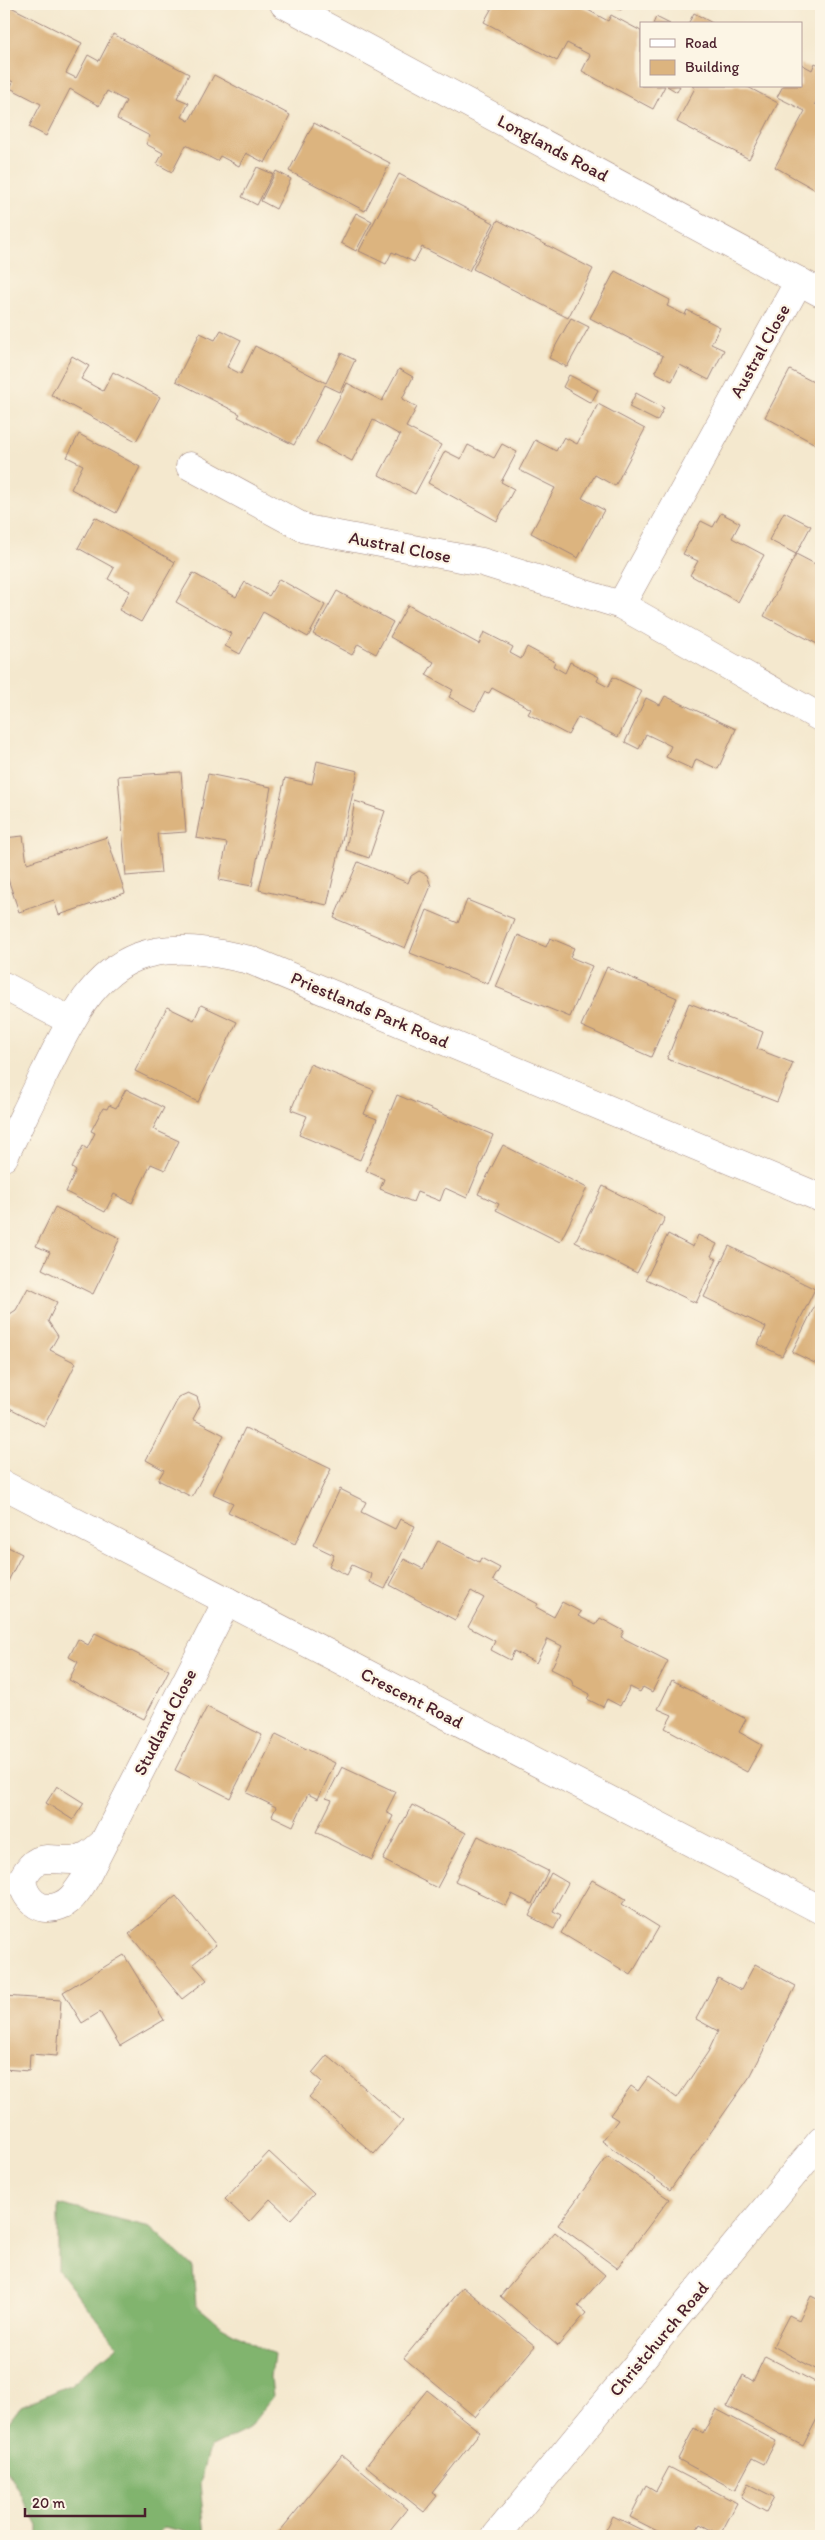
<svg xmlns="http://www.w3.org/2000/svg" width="825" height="2540" font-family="Itim,sans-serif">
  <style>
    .forest { fill: #81b46e; stroke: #666a4c }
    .building { fill: #dcb47f }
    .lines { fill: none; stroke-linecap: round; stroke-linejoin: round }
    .minor-casing { stroke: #9f847c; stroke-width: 29 }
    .tertiary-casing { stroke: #9f847c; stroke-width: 29 }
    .minor { stroke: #fff; stroke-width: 28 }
    .tertiary { stroke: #fff; stroke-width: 28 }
    .labels { text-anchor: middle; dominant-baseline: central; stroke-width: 4.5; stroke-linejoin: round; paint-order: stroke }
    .street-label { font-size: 18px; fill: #4a1f2b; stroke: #fcf5e5 }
  </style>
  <rect width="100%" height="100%" fill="#fcf5e5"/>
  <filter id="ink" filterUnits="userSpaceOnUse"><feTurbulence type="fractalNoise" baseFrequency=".02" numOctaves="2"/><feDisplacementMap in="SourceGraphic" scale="10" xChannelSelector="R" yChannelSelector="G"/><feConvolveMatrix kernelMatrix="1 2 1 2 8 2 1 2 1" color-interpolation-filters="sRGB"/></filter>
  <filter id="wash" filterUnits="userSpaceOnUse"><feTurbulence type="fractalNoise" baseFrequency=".0096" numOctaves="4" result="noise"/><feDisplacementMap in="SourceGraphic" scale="20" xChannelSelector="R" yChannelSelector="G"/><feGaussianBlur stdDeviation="1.12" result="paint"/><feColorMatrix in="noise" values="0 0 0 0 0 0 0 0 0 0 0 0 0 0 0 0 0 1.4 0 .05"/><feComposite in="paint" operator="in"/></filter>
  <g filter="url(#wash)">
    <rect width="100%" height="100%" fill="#f4e8ce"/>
    <!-- forest -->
    <polygon class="forest" points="58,2204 150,2227 193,2267 196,2305 220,2325 274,2355 271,2378 273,2397 247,2430 210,2448 200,2484 205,2536 164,2527 156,2536 38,2536 38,2526 4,2465 4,2428 21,2406 70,2385 118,2346 58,2270"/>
    <g id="blocks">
      <!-- building -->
      <g class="building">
        <polygon points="5,4 82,43 66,73 76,78 88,55 99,61 113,34 189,74 177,98 189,103 182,117 189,121 214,75 290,115 265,163 246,153 239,166 220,156 217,161 186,145 172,172 157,164 163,153 146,144 150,136 117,119 126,101 107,91 99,106 70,89 46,136 29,127 41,104 10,88 13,82 4,77"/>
        <polygon points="494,4 577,4 608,21 611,15 641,31 641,86 665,86 653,109 582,71 590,55 567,43 557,61 484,22"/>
        <polygon points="609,4 625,4 621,10"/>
        <polygon points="694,13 714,24 688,24"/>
        <polygon points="656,17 670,24 653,24"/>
        <polygon points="815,63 821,66 821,92 815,104 821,107 821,193 775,167 805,111 777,97 783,86 801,86 801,64 812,70"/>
        <polygon points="667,86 680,86 677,92"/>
        <polygon points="692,86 746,86 778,103 749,159 677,122 695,88"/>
        <polygon points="314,123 390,163 365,211 289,171"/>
        <polygon points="257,167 273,174 257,205 242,197"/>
        <polygon points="276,171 291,179 276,209 261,201"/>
        <polygon points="399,174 494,223 469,271 422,247 414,262 392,252 386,264 359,251"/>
        <polygon points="356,213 372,221 356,251 341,243"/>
        <polygon points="498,220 593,269 568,318 473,269"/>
        <polygon points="615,271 670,300 667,306 685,315 687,310 720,327 711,344 724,350 709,380 680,365 672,381 655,372 663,356 590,318"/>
        <polygon points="571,318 589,327 567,367 549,358"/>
        <polygon points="221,330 241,340 227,367 241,374 255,346 326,383 341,353 355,360 340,392 325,385 294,445 238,417 240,414 176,381 200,333 215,340"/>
        <polygon points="72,356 89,366 81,379 103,391 113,372 160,397 136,441 51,395"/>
        <polygon points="399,369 413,377 402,399 417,407 406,427 441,445 415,494 379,475 400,435 373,420 352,461 316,442 347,383 382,401"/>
        <polygon points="790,370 821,386 821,447 765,417"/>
        <polygon points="569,375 598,390 591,403 563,387"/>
        <polygon points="636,393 664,408 657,421 629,407"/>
        <polygon points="598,404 645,429 615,486 595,475 582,498 604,510 578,558 531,533 555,488 519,470 535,440 556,451 564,437 577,444"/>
        <polygon points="79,434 140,467 116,513 71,489 83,465 67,457"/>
        <polygon points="502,444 517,452 501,482 514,489 497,521 428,483 445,451 461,459 468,445 494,458"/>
        <polygon points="784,512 811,526 796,554 769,540"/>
        <polygon points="721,513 740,523 732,538 764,555 738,602 690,575 698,561 683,554 701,521 713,527"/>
        <polygon points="95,517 175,562 141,622 119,610 130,591 108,579 114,568 78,548"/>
        <polygon points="796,554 821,567 821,646 764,616"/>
        <polygon points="193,573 236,597 245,582 269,596 279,579 325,605 308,637 263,612 240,654 225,646 232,634 176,602"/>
        <polygon points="337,591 393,622 376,654 358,644 352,655 313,634"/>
        <polygon points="408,605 479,644 484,632 513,647 510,653 521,659 527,647 555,662 553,666 565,673 570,662 599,677 597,681 608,687 613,677 642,691 618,737 578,717 568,735 528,714 531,709 492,688 489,693 485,692 475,711 449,697 453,690 426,675 434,662 390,637"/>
        <polygon points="665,696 736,729 718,769 696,759 692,769 666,757 671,746 646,734 639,749 625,742 646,698 660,705"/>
        <polygon points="317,761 358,771 327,905 259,890 285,778 312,784"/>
        <polygon points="181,772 186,832 157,834 161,873 126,876 118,776"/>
        <polygon points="208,774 271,787 252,886 219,880 227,843 196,838"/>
        <polygon points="355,801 385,811 369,858 346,850"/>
        <polygon points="23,836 27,863 107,837 125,893 59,915 54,900 19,912 5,870 4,838"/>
        <polygon points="358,862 408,883 411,876 419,871 427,875 431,886 405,948 334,918"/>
        <polygon points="467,900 514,919 488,984 410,953 427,910 458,923"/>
        <polygon points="518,935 546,947 550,938 574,948 570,957 592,966 570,1017 496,987"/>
        <polygon points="607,967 677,998 651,1057 581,1026"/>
        <polygon points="689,1003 763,1032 757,1049 793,1063 777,1102 667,1059"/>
        <polygon points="201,1005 237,1022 198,1102 135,1071 167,1007 194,1020"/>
        <polygon points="310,1064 374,1090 364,1114 377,1119 360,1160 299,1135 307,1116 291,1110"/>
        <polygon points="126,1089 164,1108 153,1129 179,1141 165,1170 151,1164 132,1203 114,1194 105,1212 66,1192 76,1171 72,1168 83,1146 87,1149 95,1133 91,1131 103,1108 107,1109 109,1105 116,1108"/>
        <polygon points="397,1095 493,1135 467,1198 445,1188 440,1201 417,1192 413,1202 380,1189 384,1179 366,1171"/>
        <polygon points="503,1145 587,1188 560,1242 496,1210 499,1204 478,1194"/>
        <polygon points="603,1186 665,1218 637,1273 575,1242"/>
        <polygon points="55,1207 120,1238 93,1294 42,1269 50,1252 36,1246"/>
        <polygon points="668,1234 693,1247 698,1235 717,1244 711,1256 717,1259 696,1303 646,1279"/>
        <polygon points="729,1246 815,1289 782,1356 758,1344 766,1327 704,1297"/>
        <polygon points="28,1288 57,1302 48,1321 58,1336 50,1350 76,1363 44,1426 4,1405 4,1326 10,1314 16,1310"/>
        <polygon points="821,1293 821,1366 792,1352"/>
        <polygon points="188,1393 197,1397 200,1406 193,1419 224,1435 192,1497 158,1480 164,1470 146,1460 179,1397"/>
        <polygon points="245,1428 331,1469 295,1544 228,1512 233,1503 213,1494"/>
        <polygon points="340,1489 366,1502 361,1512 395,1529 400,1519 415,1526 385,1589 370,1582 372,1574 352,1565 347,1575 329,1566 334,1555 313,1545"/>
        <polygon points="438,1541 479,1562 481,1558 500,1568 493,1580 538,1604 536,1607 554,1617 562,1602 581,1612 578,1616 596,1625 600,1618 624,1631 621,1637 668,1661 652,1692 643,1687 640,1692 630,1687 620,1706 607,1699 603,1707 587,1699 590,1694 573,1685 571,1679 551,1669 562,1646 548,1639 536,1663 514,1651 510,1660 491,1650 495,1641 468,1627 484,1598 471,1591 455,1620 390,1585 404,1559 423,1569"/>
        <polygon points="4,1545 22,1554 4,1589"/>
        <polygon points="95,1633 169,1670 144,1719 69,1680 78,1662 69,1657 78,1639 88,1645"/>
        <polygon points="672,1680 746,1719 739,1732 762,1745 747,1772 665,1728 672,1715 658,1709"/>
        <polygon points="207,1707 262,1735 230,1798 175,1770"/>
        <polygon points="276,1734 335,1763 318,1799 308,1794 293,1826 272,1816 276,1807 247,1793"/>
        <polygon points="342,1767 396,1792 386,1812 393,1816 372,1860 316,1832 332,1800 326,1798"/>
        <polygon points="57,1786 84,1803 73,1820 46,1803"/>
        <polygon points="412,1805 466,1833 437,1888 383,1860"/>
        <polygon points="478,1836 548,1871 532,1904 512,1894 506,1906 455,1881"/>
        <polygon points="551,1873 568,1883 553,1911 561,1915 554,1929 529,1916"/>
        <polygon points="592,1880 626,1899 622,1904 659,1927 631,1975 561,1933"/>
        <polygon points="176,1896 216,1945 193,1964 207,1980 182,1999 129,1934"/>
        <polygon points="124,1955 164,2020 120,2046 100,2012 82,2023 63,1992"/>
        <polygon points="755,1964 796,1986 751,2075 670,2190 602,2141 618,2120 610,2115 631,2086 638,2091 648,2077 677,2098 708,2052 718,2031 696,2019 718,1978 741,1990"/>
        <polygon points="4,1996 61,2000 57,2056 30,2054 29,2071 4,2069"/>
        <polygon points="327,2055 403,2121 374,2154 309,2097 322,2082 312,2073"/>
        <polygon points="269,2152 314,2194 291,2219 270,2199 249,2222 225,2199"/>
        <polygon points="608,2156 669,2199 617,2268 558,2225"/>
        <polygon points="555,2232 605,2275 578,2306 586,2313 558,2346 500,2296"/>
        <polygon points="463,2287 535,2346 475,2417 404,2358"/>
        <polygon points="811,2296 821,2301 821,2372 773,2346 789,2315 799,2320"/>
        <polygon points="765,2356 821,2385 821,2411 803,2446 727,2406 743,2375 753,2381"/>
        <polygon points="427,2390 480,2432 432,2493 437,2496 424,2512 366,2466"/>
        <polygon points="716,2409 776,2441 764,2464 752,2458 735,2490 678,2459 694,2428 703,2434"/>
        <polygon points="342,2455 407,2509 385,2536 276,2536"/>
        <polygon points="669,2467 737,2503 720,2535 700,2524 693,2536 667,2536 630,2517 646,2485 656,2491"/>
        <polygon points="748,2484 774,2497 766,2512 741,2498"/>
        <polygon points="613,2516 654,2536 603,2536"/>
      </g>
    </g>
  </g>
  <g filter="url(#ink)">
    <use href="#blocks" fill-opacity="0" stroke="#9f847c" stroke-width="1"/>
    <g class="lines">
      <defs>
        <g id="minor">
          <polyline points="190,466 306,529 482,562 621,605 799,281"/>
          <polyline points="621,605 821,718"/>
          <polyline points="4,986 71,1021"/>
          <path d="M4,1157C17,1129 31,1102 44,1074C66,1031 88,976 137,957C174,943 214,952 250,960L821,1198"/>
          <polyline points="4,1485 821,1910"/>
          <path d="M102,1844C93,1852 84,1860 71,1860C45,1860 37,1852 22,1879C24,1898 39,1914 59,1906C71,1902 77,1891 84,1881L227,1601"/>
          <polyline points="496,2536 821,2141"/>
        </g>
        <polyline id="tertiary" points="284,4 821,293"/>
      </defs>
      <!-- minor casing -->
      <use href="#minor" class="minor-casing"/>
      <!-- tertiary casing -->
      <use href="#tertiary" class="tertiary-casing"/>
      <!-- minor -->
      <use href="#minor" class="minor"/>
      <!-- tertiary -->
      <use href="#tertiary" class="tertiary"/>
    </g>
  </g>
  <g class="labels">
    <!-- street labels -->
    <g class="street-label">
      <text transform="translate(553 148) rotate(28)">Longlands Road</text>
      <text transform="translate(760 351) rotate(-61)">Austral Close</text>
      <text transform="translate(400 547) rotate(11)">Austral Close</text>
      <text transform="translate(370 1010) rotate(23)">Priestlands Park Road</text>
      <text transform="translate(412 1698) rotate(27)">Crescent Road</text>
      <text transform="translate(165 1722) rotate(-63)">Studland Close</text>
      <text transform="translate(659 2339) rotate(-50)">Christchurch Road</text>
    </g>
  </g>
  <!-- margin -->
  <rect width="825" height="2540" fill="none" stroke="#fcf5e5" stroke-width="20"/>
  <!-- legend -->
  <rect x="640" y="22" width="162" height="65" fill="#fcf5e5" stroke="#b59f9b"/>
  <rect x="650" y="39" width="25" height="8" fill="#ffffff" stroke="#b59f9b"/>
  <text x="685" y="48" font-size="15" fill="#4a1f2b">Road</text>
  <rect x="650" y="60" width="25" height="15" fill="#dcb47f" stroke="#b59f9b"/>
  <text x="685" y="72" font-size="15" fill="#4a1f2b">Building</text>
  <!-- scale -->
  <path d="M25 2508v8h120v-8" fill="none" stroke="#4a1f2b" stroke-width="2.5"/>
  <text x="32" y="2508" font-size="15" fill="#4a1f2b" stroke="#fcf5e5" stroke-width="4" paint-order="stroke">20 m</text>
</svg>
